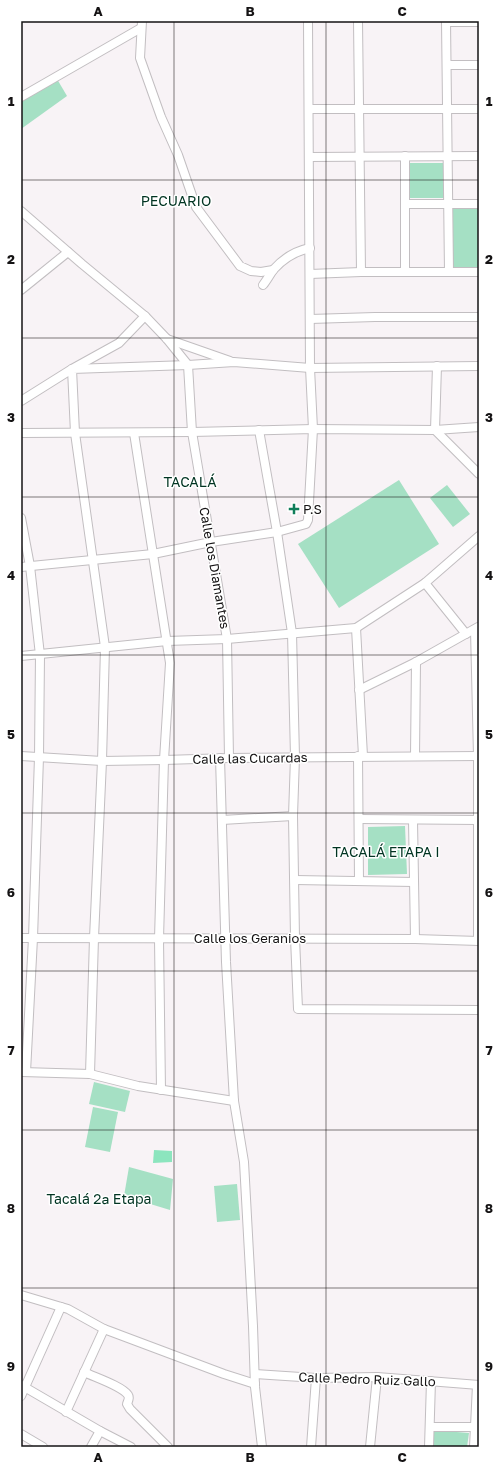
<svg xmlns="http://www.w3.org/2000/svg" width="500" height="1468" font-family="'Golos Text',sans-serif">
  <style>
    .green { fill: #a5e0c4 }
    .water { fill: #8ce5be }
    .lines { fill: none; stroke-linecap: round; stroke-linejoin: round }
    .street-casing { stroke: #c2bec1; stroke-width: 10 }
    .street { stroke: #fff; stroke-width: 8 }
    .grid { fill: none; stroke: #151314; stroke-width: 1; stroke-opacity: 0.55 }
    .poi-dot { fill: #0f7e5a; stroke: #fff; stroke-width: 1.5 }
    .labels { text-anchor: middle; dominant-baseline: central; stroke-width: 3; stroke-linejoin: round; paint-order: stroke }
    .poi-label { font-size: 13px; fill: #151314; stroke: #fff; text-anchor: start }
    .street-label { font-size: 13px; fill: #151314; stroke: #fff }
    .neighbourhood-label { font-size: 14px; fill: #013422; stroke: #fff }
    .neatline { fill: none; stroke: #151314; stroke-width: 1.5 }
    .grid-label { font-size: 13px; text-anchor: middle; font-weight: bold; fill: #151314 }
  </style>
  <rect width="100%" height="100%" fill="#f8f3f6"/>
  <!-- green -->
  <g class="green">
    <polygon points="57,79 67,96 21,129 21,101"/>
    <rect x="408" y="163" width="36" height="35"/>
    <rect x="451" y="207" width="28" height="63"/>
    <polygon points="399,480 439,544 339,608 298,544"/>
    <polygon points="447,485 470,514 453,527 430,498"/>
    <polygon points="405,826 407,874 368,875 368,827"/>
    <polygon points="94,1082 130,1091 125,1112 89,1104"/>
    <polygon points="93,1107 118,1112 110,1152 85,1147"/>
    <polygon points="129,1167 173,1179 170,1210 124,1196"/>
    <polygon points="237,1184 240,1220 217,1222 214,1186"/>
    <polygon points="432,1430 469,1433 467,1447 431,1447"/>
  </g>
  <!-- water -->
  <polygon class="water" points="154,1150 172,1151 172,1162 153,1163"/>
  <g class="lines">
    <defs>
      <g id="street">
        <polyline points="142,21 140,58 161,117 178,155 196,207 240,266 251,271 261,272 273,270"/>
        <polyline points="358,21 361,272"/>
        <polyline points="446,21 449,272"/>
        <polyline points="446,22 479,22"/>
        <polyline points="447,65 479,65"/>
        <polyline points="21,97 141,28"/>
        <polyline points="309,109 479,109"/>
        <polyline points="405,156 405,272"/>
        <polyline points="309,157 479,156"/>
        <polyline points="405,204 479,204"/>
        <polyline points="21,211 82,264 145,316 167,339 188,365 192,432 227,639 229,758"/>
        <polyline points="310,274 361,272 479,272"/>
        <path d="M263,285C267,280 270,274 274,269C283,259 296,251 310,248"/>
        <polyline points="21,290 68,252"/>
        <polyline points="310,319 375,317 479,317"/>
        <polyline points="167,339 230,361"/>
        <polyline points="437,366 435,430 479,474"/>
        <polyline points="21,401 72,369 119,343 145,316"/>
        <polyline points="259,430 277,532 292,633 295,757 293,816 295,938 298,1009 479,1010"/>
        <polyline points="21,433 192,432 313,429 435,430 479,427"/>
        <polyline points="134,433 170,663 164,760 159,939 161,1090"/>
        <polyline points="21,518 30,566 40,655 39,757 33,938 26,1072"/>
        <polyline points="21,567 153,554 211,542 277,532 306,524 308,520 313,429 310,368 308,21"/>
        <polyline points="425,583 466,634"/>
        <polyline points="356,628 363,756"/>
        <polyline points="475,630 478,756 478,941"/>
        <polyline points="21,656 167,641 227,639 356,628 425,583 479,536"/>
        <polyline points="359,690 416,662 478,627"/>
        <polyline points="21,756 102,761 164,760 229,758 479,756"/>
        <polyline points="358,756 359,881"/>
        <polyline points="415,756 416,662"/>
        <polyline points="220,758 226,962 234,1101 244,1162 253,1326 255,1387 262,1447"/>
        <polyline points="359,819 479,820"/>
        <polyline points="222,820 293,816"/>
        <polyline points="413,820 415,939"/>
        <polyline points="295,880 414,882"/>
        <polyline points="21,938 415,939 479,941"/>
        <polyline points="22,1072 90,1074 138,1086 234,1101"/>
        <polyline points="90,1074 94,938 102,761 105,647 75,433 72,369 188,365 234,362 310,368 479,366"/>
        <polyline points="21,1295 68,1309 104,1329 224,1374 255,1384"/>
        <path d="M84,1372C94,1377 122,1386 128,1395C130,1398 128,1401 127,1404L130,1409L168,1447"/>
        <polyline points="255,1374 316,1378 377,1377 479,1385"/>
        <polyline points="21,1385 100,1431 131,1447"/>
        <polyline points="21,1396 61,1307"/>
        <polyline points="66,1412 104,1329"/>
        <polyline points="430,1427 474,1427"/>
        <polyline points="21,1434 43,1447"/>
        <polyline points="91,1447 100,1431"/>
        <polyline points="311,1447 316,1378"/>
        <polyline points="370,1447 377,1377"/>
        <polyline points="429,1447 431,1381"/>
        <polyline points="474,1447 477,1385"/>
      </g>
    </defs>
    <!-- street casing -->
    <use href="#street" class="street-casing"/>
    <!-- street -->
    <use href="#street" class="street"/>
  </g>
  <!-- grid -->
  <path class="grid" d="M174,21V1447M326,21V1447M21,180H479M21,338H479M21,497H479M21,655H479M21,813H479M21,971H479M21,1130H479M21,1288H479"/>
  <!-- markers -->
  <path class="poi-dot" d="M292 503h4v4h4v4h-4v4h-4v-4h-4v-4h4z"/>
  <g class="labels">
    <!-- poi labels -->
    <g class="poi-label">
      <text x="303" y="509">P.S</text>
    </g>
    <!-- street labels -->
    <g class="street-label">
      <text transform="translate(215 568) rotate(80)">Calle los Diamantes</text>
      <text transform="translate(250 758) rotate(-1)">Calle las Cucardas</text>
      <text x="250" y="938">Calle los Geranios</text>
      <text transform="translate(367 1379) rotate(2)">Calle Pedro Ruiz Gallo</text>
    </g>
    <!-- neighbourhood labels -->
    <g class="neighbourhood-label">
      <text x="176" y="200">PECUARIO</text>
      <text x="190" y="481">TACALÁ</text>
      <text x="386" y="851">TACALÁ ETAPA I</text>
      <text x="99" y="1198">Tacalá 2ª Etapa</text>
    </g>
  </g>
  <!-- border -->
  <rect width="500" height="1468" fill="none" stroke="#ffffff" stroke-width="44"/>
  <rect x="22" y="22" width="456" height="1424" class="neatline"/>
  <g class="grid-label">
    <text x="98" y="16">A</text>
    <text x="250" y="16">B</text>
    <text x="402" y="16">C</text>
    <text x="11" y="106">1</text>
    <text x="489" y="106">1</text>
    <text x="11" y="264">2</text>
    <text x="489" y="264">2</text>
    <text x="11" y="422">3</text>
    <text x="489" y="422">3</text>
    <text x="11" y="580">4</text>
    <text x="489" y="580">4</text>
    <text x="11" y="739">5</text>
    <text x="489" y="739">5</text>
    <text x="11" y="897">6</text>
    <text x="489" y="897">6</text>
    <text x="11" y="1055">7</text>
    <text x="489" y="1055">7</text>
    <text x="11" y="1213">8</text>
    <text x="489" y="1213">8</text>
    <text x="11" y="1371">9</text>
    <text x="489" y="1371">9</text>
    <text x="98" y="1462">A</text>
    <text x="250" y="1462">B</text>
    <text x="402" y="1462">C</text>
  </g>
</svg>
